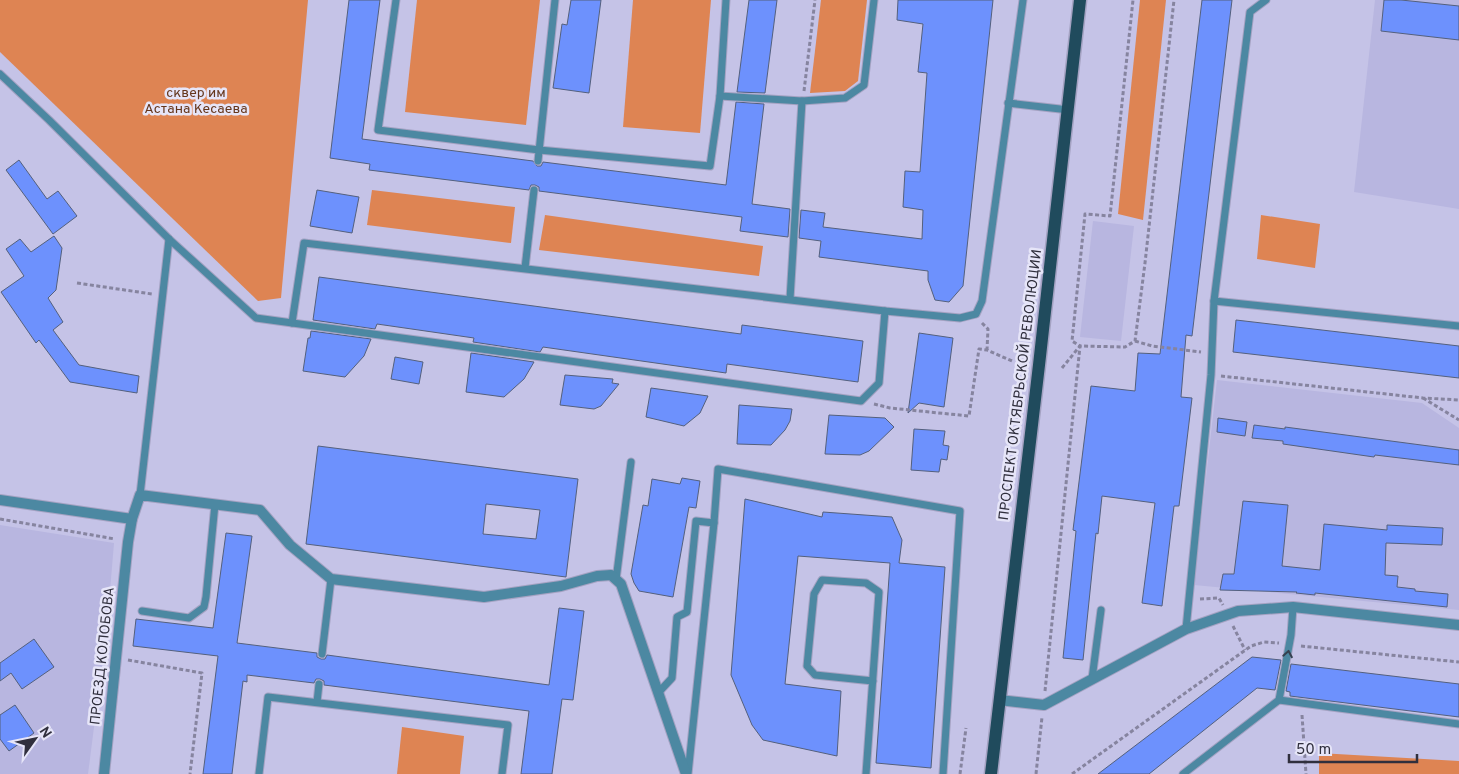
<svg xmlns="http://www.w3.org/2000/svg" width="1459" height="774" font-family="Overpass,sans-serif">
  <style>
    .built { fill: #b8b6e0 }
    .green { fill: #de8453 }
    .building { fill: #6d91fd; stroke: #54607d; fill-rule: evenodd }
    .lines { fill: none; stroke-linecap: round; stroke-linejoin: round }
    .service-casing { stroke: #a4a2c2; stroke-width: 9 }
    .minor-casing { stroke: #a4a2c2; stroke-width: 12 }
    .primary-casing { stroke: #a4a2c2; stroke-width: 15 }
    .path { stroke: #86849f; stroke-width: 3; stroke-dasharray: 4 2.5; stroke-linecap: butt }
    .service { stroke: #4c88a2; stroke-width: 7 }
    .minor { stroke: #4c88a2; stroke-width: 10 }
    .primary { stroke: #204b5d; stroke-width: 12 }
    .oneway { stroke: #364151 }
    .labels { text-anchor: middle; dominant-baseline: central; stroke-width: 5; stroke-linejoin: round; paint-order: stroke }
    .park-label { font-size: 14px; fill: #65361c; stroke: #e6e5f8 }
    .street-label { font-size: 14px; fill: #302f3d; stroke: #e6e5f8 }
  </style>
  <rect width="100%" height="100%" fill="#c5c3e7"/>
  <!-- built -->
  <g class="built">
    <polygon points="1375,0 1459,0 1459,209 1354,192"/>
    <polygon points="1093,221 1134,226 1121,341 1080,337"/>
    <polygon points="1217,380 1422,403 1459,428 1459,610 1194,585"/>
    <polygon points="0,525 114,543 107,626 88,774 0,774"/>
  </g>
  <!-- green -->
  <g class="green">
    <polygon points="0,0 308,0 281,298 258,301 0,52"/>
    <polygon points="417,0 540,0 526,125 405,112"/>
    <polygon points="633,0 711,0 700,133 623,127"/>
    <polygon points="821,0 867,0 858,81 845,91 810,93"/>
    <polygon points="1140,0 1166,0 1143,220 1118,214"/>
    <polygon points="372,190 515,207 511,243 367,225"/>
    <polygon points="545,215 763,246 759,276 539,250"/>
    <polygon points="1261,215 1320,224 1315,268 1257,259"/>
    <polygon points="402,727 464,736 460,774 397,774"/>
    <polygon points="1319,753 1459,761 1459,774 1319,774"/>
  </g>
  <!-- building -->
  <g class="building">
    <polygon points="349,0 380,0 362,139 533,161 537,166 541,166 543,162 726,185 736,102 764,104 752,204 790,209 788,237 740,231 742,217 539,191 539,187 535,185 531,185 529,190 369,170 370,164 330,158"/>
    <polygon points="571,0 601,0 589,93 553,88 562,24 567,25"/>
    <polygon points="749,0 777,0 765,93 737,92"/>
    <polygon points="898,0 993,0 963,286 949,302 935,300 928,280 928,271 819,257 821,241 799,238 801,210 825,213 823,227 922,239 923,210 903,207 905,171 920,172 927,73 918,72 923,24 897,20"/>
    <polygon points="1202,0 1232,0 1192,336 1186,335 1181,397 1192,398 1179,506 1174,506 1162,606 1142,603 1155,503 1102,496 1098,534 1096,533 1083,660 1063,658 1076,531 1073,530 1091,386 1135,391 1138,353 1160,354"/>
    <polygon points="1384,0 1401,0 1459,6 1459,40 1381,31"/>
    <polygon points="19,160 47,199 58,191 77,216 53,234 6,170"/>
    <polygon points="317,190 359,197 352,233 310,226"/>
    <polygon points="54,236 62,248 56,290 48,298 63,322 53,330 79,365 139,376 137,393 70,382 39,340 36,343 1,292 24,276 6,249 20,239 31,252"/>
    <polygon points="319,277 741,334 742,325 863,341 858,382 727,364 726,373 543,347 540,352 473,342 474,338 377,324 375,329 313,320"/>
    <polygon points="1236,320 1459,346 1459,378 1233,352"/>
    <polygon points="311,331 371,339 364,356 345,377 303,371 308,338 310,338"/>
    <polygon points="919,333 953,338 944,407 919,403 908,413"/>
    <polygon points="471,353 534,362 524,379 504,397 466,392"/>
    <polygon points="395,357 423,362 419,384 391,379"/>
    <polygon points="565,375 613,379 612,383 619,384 601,406 594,409 560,405"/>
    <polygon points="651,388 708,396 700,413 684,426 646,417"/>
    <polygon points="739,405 792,409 790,421 785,430 771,445 737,444"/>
    <polygon points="829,415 885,418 894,427 869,451 860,455 825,454"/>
    <polygon points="1218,418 1247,422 1245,436 1217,432"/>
    <polygon points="1254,425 1285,429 1285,427 1459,450 1459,465 1375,455 1374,457 1283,444 1283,441 1252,438"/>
    <polygon points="914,429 945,431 943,445 949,446 947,460 941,459 939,472 911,470"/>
    <path d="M318,446L578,479L566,577L306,544ZM486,504L540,510L536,539L483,534Z"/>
    <polygon points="682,478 700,481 696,508 689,507 673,597 639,591 634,583 631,574 643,505 648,506 652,479 680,484"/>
    <polygon points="745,499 822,517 823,512 892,517 902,540 899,563 945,567 931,768 876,763 890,563 798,556 785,684 841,691 837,756 763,740 752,725 731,675"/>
    <polygon points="1243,501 1288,505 1282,566 1320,570 1324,524 1387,530 1387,525 1443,528 1442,545 1386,543 1385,575 1398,576 1397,587 1415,589 1415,591 1448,594 1447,607 1315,593 1315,595 1296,593 1297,592 1220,590 1223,574 1234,574"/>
    <polygon points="226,533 252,536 237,643 317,653 317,657 321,659 325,659 327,655 549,685 559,608 584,611 573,700 562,699 552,774 521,774 529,711 324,685 324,681 320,679 316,679 314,683 247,675 247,682 243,681 232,774 203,774 218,656 133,646 136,619 213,628"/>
    <polygon points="34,639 54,667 22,689 11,673 0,681 0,663"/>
    <polygon points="1252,657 1281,660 1275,690 1257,688 1149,774 1098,774"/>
    <polygon points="1291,664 1459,684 1459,717 1290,696 1290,692 1286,691"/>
    <polygon points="15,705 34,733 9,751 0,739 0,715"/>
  </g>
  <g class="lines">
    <defs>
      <g id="service">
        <polyline points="396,0 378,130 539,150 710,166 720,96"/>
        <polyline points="726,0 720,96 802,101 845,98 864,85 874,0"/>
        <polyline points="0,74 49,120 169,239 256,318 861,401 879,383 885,311"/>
        <polyline points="1008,103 1069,110"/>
        <polyline points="538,161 555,0"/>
        <polyline points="525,268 534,190"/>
        <polyline points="790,299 802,101"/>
        <polyline points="1214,301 1459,326"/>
        <polyline points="292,323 304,243 885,311 960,318 976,314 982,301 1023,0"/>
        <polyline points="140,495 169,239"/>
        <polyline points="616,580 631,462"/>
        <polyline points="142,611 189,618 204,607 206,597 215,504"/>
        <polyline points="1186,629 1211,375 1214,301 1250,12 1266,0"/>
        <polyline points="322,654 331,579"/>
        <polyline points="1092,679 1101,610"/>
        <polyline points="658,693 672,678 677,617 687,612 696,521 714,523 718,469 960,511 943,774"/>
        <polyline points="1279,700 1459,724"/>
        <polyline points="317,702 319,684"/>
        <polyline points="259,774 268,697 508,725 502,774"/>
        <polyline points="688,774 714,523"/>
        <polyline points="866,774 879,592 866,583 822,580 814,594 807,666 815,675 873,681"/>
        <polyline points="1183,774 1279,700 1291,635 1293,607"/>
      </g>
      <g id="minor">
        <polyline points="0,500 132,519"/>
        <polyline points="999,700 1044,705 1186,629 1238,611 1293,607 1459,625"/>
        <polyline points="104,774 128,542 132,519 140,495 260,510 290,545 331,579 484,597 561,586 597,576 611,575 621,584 686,774"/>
      </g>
      <polyline id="primary" points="991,774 1039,365 1080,0"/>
    </defs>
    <!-- service casing -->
    <use href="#service" class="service-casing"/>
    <!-- minor casing -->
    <use href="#minor" class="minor-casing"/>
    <!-- primary casing -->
    <use href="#primary" class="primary-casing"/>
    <!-- path -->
    <g class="path">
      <polyline points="804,91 815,0"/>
      <polyline points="77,283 152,294"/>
      <polyline points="982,323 988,329 987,350"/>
      <polyline points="1135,341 1152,346 1201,352"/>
      <polyline points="1062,368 1080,346 1125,347 1135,341 1145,263 1174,0"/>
      <polyline points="1221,376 1423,398 1459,400"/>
      <polyline points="1423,398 1459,420"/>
      <polyline points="874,404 890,408 969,416 979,349 987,350 1012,361"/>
      <polyline points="0,519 115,539"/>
      <polyline points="1200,599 1219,598 1223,605"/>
      <polyline points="1233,626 1245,650"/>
      <polyline points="1301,646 1459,662"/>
      <polyline points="128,660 202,673 190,774"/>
      <polyline points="1045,691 1080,346 1072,341 1085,214 1110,216 1133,0"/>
      <polyline points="1302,715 1306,774"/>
      <polyline points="960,774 966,728"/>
      <polyline points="1036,774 1042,717"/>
      <polyline points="1072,774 1251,646 1264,642 1279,643"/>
    </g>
    <!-- service -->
    <use href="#service" class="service"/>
    <!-- minor -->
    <use href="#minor" class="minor"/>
    <!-- primary -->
    <use href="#primary" class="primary"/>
  </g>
  <!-- one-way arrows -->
  <defs><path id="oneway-chevron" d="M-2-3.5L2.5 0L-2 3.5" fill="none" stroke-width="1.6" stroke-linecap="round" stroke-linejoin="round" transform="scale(1.25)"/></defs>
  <use class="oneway" href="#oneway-chevron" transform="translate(1288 654) rotate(-80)"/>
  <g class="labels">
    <!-- park labels -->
    <g class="park-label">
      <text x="196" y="93">сквер им<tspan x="196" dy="16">Астана Кесаева</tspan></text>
    </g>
    <!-- street labels -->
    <g class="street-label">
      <text transform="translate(1021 385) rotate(-83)">ПРОСПЕКТ ОКТЯБРЬСКОЙ РЕВОЛЮЦИИ</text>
      <text transform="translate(103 656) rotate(-84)">ПРОЕЗД КОЛОБОВА</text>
    </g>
  </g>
  <!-- north arrow -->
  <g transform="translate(35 739) rotate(57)" stroke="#e6e5f8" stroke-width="4" paint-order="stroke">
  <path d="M0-4L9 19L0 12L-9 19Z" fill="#302f3d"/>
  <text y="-8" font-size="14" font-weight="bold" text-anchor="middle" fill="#302f3d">N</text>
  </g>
  <!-- scale -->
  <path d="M1289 754v8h128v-8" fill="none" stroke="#302f3d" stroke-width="2.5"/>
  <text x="1296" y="754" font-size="15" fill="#302f3d" stroke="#e6e5f8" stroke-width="4" paint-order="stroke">50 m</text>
</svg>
